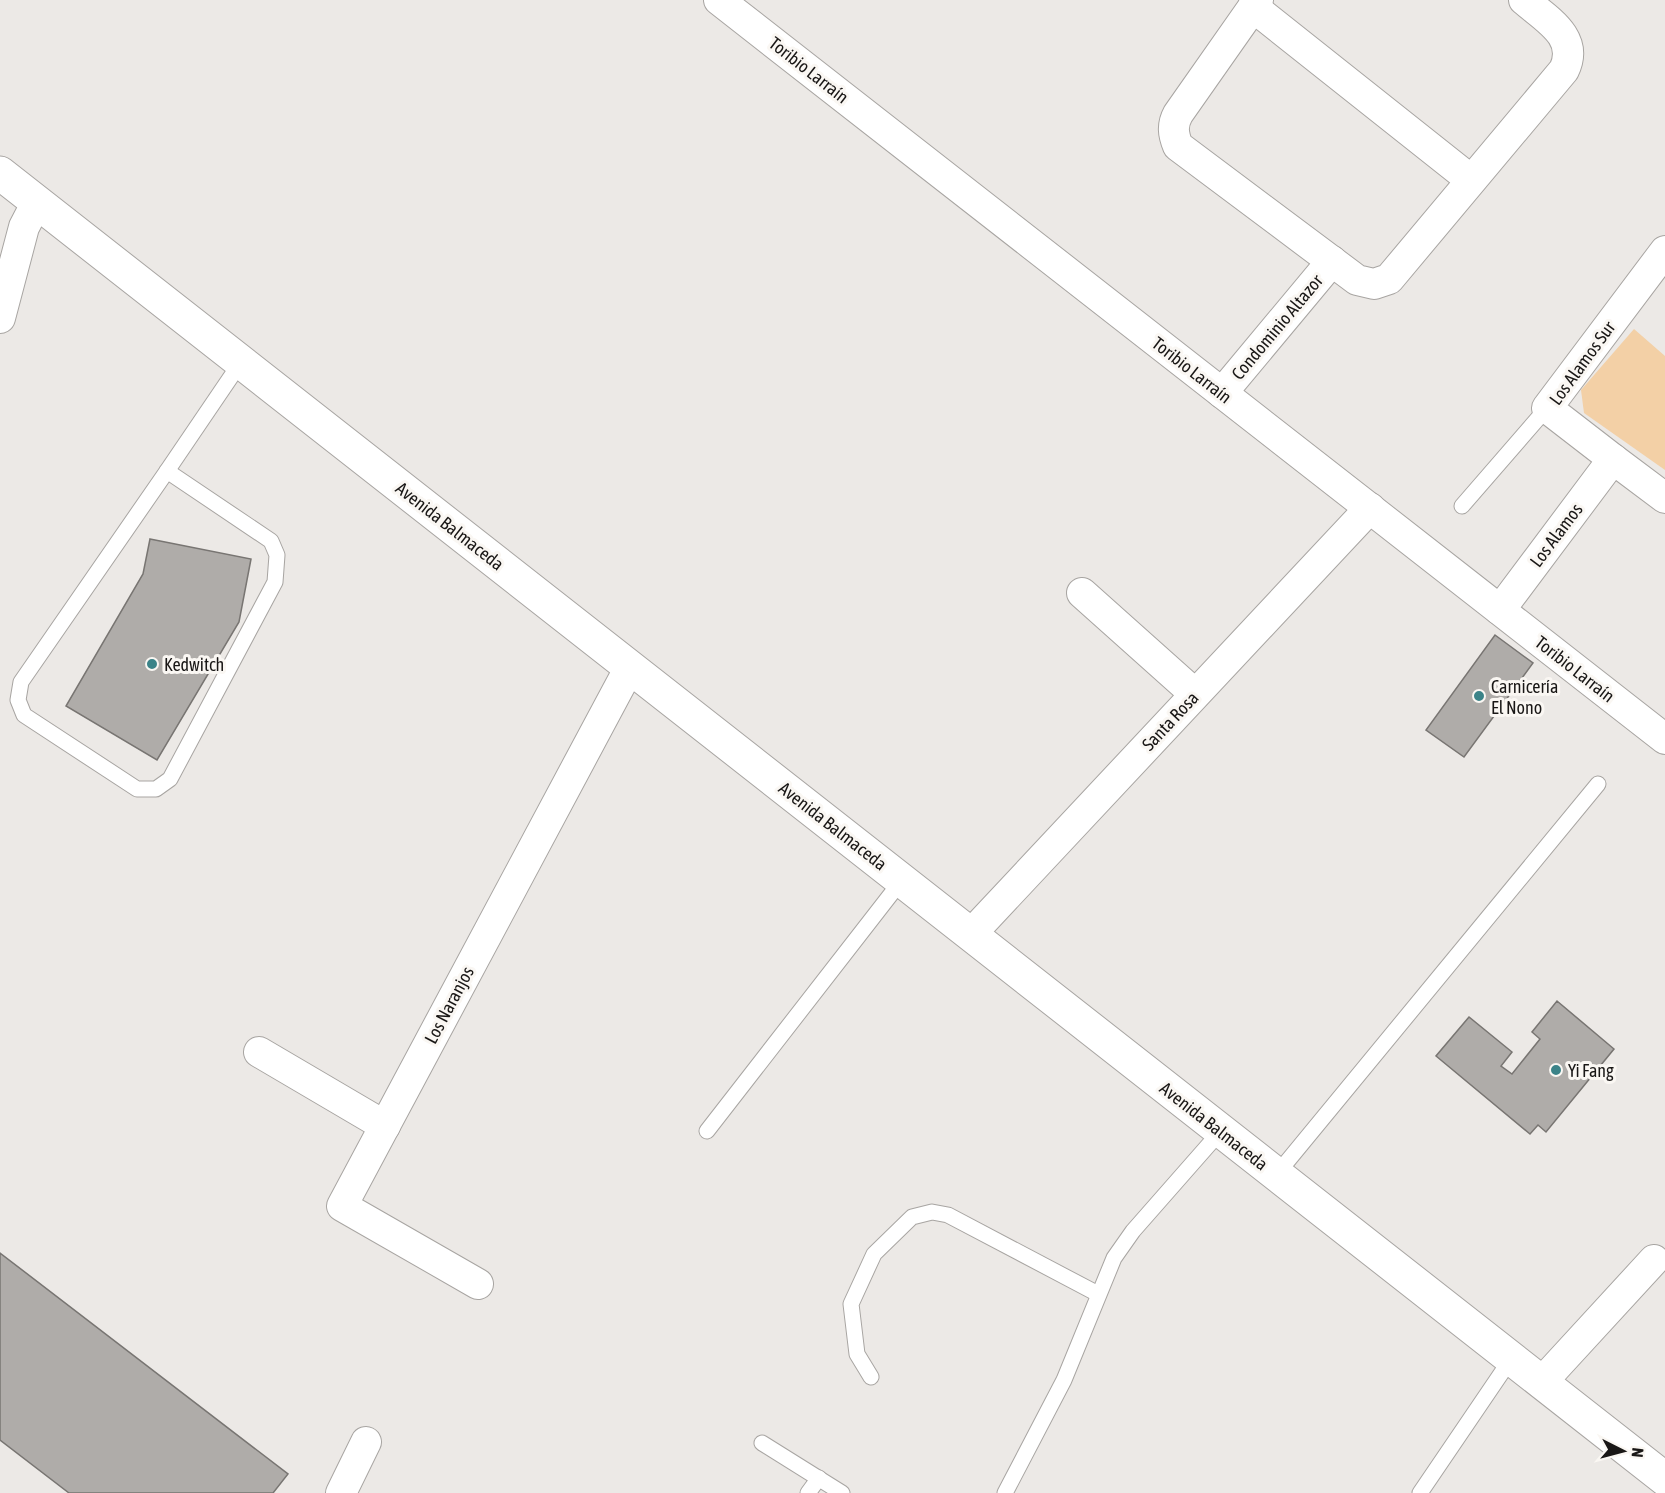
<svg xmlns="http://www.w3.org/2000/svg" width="1665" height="1493" font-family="'Asap Condensed',sans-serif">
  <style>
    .green { fill: #f3d0a6 }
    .building { fill: #afaca9; stroke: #787572; stroke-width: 1.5 }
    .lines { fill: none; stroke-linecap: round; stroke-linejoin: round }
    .lane-casing { stroke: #a8a5a2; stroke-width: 17 }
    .street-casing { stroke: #a8a5a2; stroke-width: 32 }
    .primary-casing { stroke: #a8a5a2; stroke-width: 35 }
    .lane { stroke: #fff; stroke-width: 15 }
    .street { stroke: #fff; stroke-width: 30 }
    .primary { stroke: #fff; stroke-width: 33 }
    .poi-dot { fill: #3b8388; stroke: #faf7f3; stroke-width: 2 }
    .labels { text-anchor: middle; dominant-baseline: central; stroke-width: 6; stroke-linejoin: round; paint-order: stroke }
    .street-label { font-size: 18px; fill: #191716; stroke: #faf7f3 }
    .poi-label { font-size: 18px; fill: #191716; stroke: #faf7f3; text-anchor: start }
  </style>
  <rect width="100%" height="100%" fill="#ece9e6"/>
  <!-- green -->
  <polygon class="green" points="1634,329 1665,356 1665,470 1584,413 1581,390"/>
  <!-- building -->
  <g class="building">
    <polygon points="150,539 251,559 239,622 157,760 66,706 143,574"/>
    <polygon points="1495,635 1533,663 1464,757 1426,730"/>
    <polygon points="1557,1001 1614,1049 1546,1132 1538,1125 1530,1134 1436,1056 1469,1017 1512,1052 1501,1066 1512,1074 1540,1039 1532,1032"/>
    <polygon points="0,1253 288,1474 273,1493 69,1493 0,1440"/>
  </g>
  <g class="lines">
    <defs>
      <g id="lane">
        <polygon points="167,471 271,541 277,555 275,582 170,779 156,789 137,789 24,715 18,700 21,682"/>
        <polyline points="167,471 241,362"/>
        <polyline points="1462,506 1547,408"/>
        <polyline points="707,1131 902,880"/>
        <polyline points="1276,1175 1598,784"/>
        <polyline points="871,1377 857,1354 851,1304 874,1254 912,1217 932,1212 948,1215 1098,1294"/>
        <polyline points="762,1443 842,1493"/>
        <polyline points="808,1493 819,1478"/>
        <polyline points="1005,1493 1064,1380 1114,1258 1133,1231 1220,1132"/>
        <polyline points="1420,1493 1511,1359"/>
      </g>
      <g id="street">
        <polyline points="719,0 1665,739"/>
        <path d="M1258,0L1178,114C1172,125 1173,134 1178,146L1357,280L1374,284L1389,279L1564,70C1580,37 1546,19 1524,0"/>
        <polyline points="1253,7 1471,180"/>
        <polyline points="1665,251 1547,408 1613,459 1665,498"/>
        <polyline points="0,318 24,227 37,202"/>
        <polyline points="1222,393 1332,261"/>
        <polyline points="1082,593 1195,694"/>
        <polyline points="1500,610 1613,459"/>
        <polyline points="971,934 1370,508"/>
        <polyline points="259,1052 385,1126"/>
        <polyline points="478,1284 342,1206 630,667"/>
        <polyline points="1541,1383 1654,1260"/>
        <polyline points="341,1493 366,1442"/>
      </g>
      <polyline id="primary" points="0,173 1665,1479"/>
    </defs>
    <!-- lane casing -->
    <use href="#lane" class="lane-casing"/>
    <!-- street casing -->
    <use href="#street" class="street-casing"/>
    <!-- primary casing -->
    <use href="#primary" class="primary-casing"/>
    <!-- lane -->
    <use href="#lane" class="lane"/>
    <!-- street -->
    <use href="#street" class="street"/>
    <!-- primary -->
    <use href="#primary" class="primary"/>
  </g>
  <!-- markers -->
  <g class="poi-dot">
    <circle cx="152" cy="664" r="6"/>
    <circle cx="1479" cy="696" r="6"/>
    <circle cx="1556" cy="1070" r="6"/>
  </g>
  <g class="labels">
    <!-- street labels -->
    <g class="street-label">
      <text transform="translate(809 70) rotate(38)">Toribio Larraín</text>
      <text transform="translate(1277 327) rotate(-50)">Condominio Altazor</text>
      <text transform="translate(1582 363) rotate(-54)">Los Alamos Sur</text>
      <text transform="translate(1192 370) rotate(38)">Toribio Larraín</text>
      <text transform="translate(450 526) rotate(38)">Avenida Balmaceda</text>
      <text transform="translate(1556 535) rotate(-53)">Los Alamos</text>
      <text transform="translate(1575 669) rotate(38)">Toribio Larraín</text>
      <text transform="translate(1170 721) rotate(-47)">Santa Rosa</text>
      <text transform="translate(833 826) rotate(38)">Avenida Balmaceda</text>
      <text transform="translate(449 1005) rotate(-62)">Los Naranjos</text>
      <text transform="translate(1214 1126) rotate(38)">Avenida Balmaceda</text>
    </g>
    <!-- poi labels -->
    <g class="poi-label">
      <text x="164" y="664">Kedwitch</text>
      <text x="1491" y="686">Carnicería<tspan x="1491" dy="21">El Nono</tspan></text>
      <text x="1568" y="1070">Yi Fang</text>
    </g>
  </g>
  <!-- north arrow -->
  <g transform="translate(1623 1451) rotate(96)" stroke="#faf7f3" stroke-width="4.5" paint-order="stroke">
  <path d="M0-4.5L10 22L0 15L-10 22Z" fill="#191716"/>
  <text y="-9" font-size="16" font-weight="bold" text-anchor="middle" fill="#191716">N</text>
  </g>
</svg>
